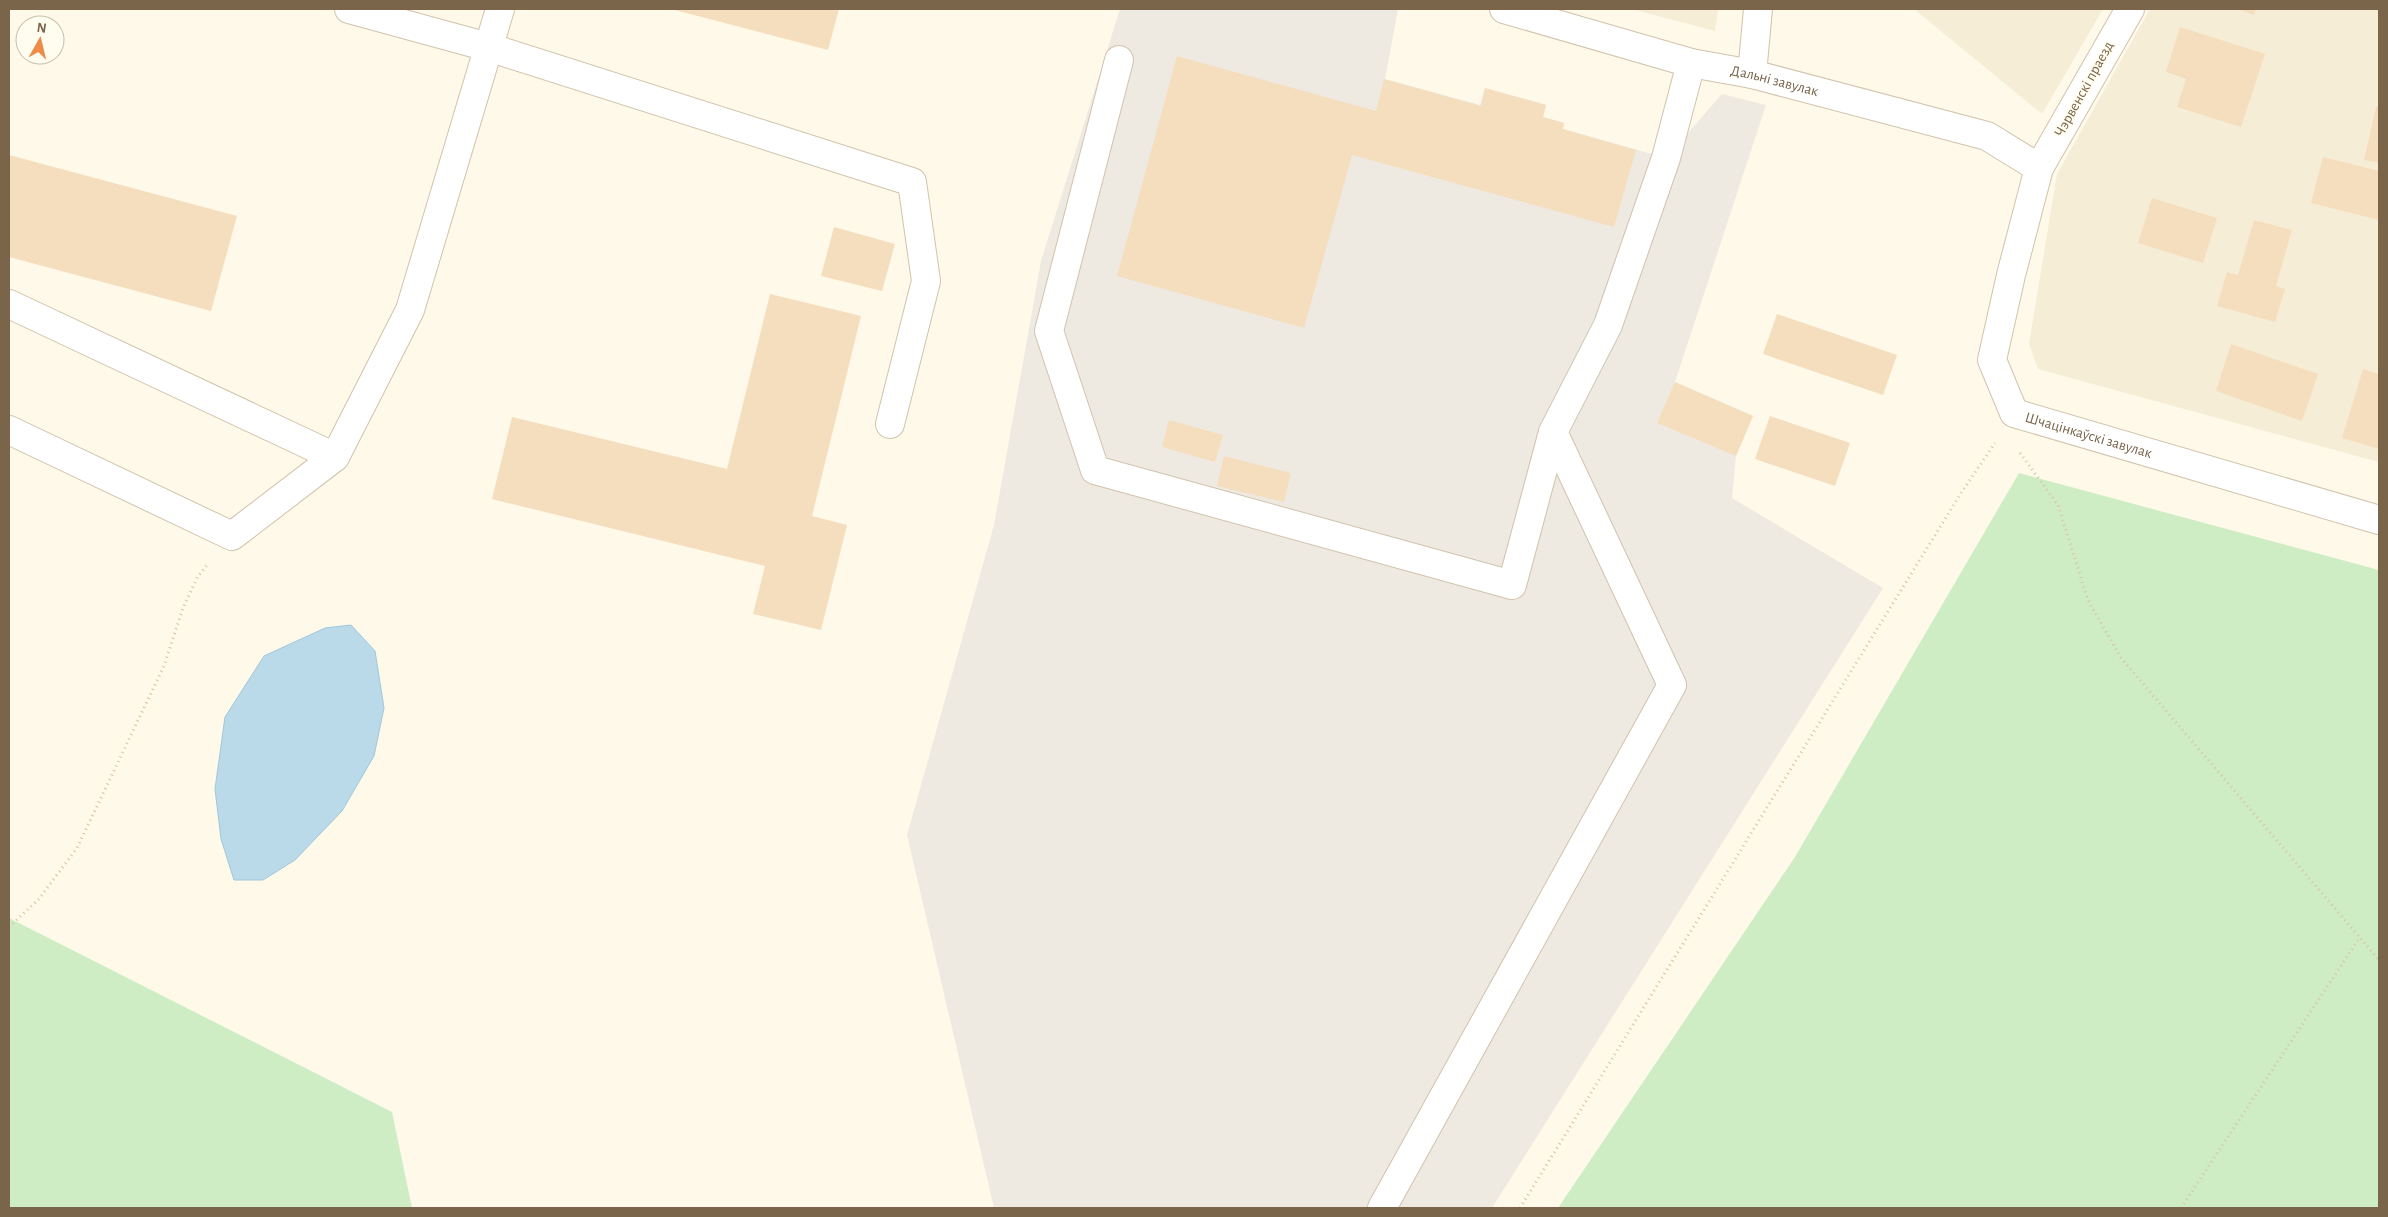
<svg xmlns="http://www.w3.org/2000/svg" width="2388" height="1217" font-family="'Alegreya Sans',sans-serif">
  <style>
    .residential { fill: #f6edd6 }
    .industrial { fill: #eeeae1 }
    .green { fill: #ceedc5 }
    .water { fill: #bbdae9; stroke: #a0c7dc }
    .building { fill: #f5debe }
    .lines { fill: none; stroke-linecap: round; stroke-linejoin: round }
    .minor-casing { stroke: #d1c3ac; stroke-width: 30 }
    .path { stroke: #dbc2a0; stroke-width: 3; stroke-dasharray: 1 4; stroke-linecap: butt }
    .minor { stroke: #fff; stroke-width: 28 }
    .labels { text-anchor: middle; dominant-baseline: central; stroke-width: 4; stroke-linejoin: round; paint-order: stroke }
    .street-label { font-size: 15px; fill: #7a644a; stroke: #fffcf0 }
  </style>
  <rect width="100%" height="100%" fill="#fef9e8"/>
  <!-- residential -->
  <g class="residential">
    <polygon points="1632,9 1718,9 1715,31"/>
    <polygon points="1914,9 2103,9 2042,114"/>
    <polygon points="2150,9 2379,9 2379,462 2038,369 2029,344 2057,174"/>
  </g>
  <!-- industrial -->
  <polygon class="industrial" points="1120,9 1398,9 1385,79 1480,105 1485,88 1546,105 1543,117 1564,123 1563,129 1666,158 1722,94 1766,105 1675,382 1753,416 1736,456 1732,498 1883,588 1492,1208 994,1208 907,835 994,525 1041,261"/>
  <!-- green -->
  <g class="green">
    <polygon points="2019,473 2379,570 2379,1208 1558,1208 1795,857"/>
    <polygon points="9,918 392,1112 412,1208 9,1208"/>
  </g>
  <!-- water -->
  <polygon class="water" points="351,625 375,651 384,708 374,756 342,811 295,860 263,880 234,880 221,839 215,789 225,717 264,656 325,628"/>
  <!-- building -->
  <g class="building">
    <polygon points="671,9 839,9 828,50"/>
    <polygon points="2238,9 2256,9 2254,15"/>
    <polygon points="2180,27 2265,54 2241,127 2177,107 2186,79 2166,72"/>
    <polygon points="1177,56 1376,111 1384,79 1481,106 1485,88 1546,105 1543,117 1564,123 1563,129 1636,150 1614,227 1352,155 1304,328 1117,276"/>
    <polygon points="2376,107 2379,107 2379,163 2364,160"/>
    <polygon points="9,155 237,216 211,311 9,257"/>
    <polygon points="2323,157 2379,171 2379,220 2311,203"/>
    <polygon points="2152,198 2217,218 2203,263 2138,243"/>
    <polygon points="2254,220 2292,230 2276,286 2285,289 2275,322 2217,306 2227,272 2238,275"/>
    <polygon points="834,227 895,244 882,291 821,276"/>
    <polygon points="770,294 861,316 812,516 847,525 821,630 753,614 765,566 492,499 512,417 727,469"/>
    <polygon points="1777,314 1897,355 1883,395 1763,354"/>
    <polygon points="2231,344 2318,374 2302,421 2216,391"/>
    <polygon points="2363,369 2379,374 2379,449 2342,438"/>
    <polygon points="1675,382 1753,416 1736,456 1657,423"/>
    <polygon points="1770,416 1850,443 1835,486 1755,459"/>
    <polygon points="1169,420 1223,435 1215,462 1162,447"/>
    <polygon points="1224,456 1291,473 1284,502 1217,486"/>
  </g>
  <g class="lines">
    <defs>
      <g id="minor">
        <polyline points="349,9 488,47 912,182 926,281 890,424"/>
        <path id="s1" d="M1504,9L1691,63L1752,74L1987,136L2039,168"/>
        <path id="s2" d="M2130,9L2039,168L2011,275L1992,360L2014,413L2379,520"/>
        <polyline points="1119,60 1049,331 1095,470 1512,585 1553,432"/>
        <polyline points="1752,74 1758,9"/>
        <polyline points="9,304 335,457"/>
        <polyline points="9,430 232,536 335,457 410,310 500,9"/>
        <polyline points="1382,1208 1672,685 1553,432 1608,325 1666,158 1691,63"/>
      </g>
    </defs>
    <!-- minor casing -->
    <use href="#minor" class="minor-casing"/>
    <!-- path -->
    <g class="path">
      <polyline points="2020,453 2058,505 2088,600 2121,658 2379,960"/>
      <polyline points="9,927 39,899 77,848 164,666 183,608 197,578 207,565"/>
      <polyline points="1520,1208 1961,493 1995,443"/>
      <polyline points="2181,1208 2360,937"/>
    </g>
    <!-- minor -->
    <use href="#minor" class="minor"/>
  </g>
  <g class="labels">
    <!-- street labels -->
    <g class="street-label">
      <text stroke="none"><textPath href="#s1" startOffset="280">Дальні завулак</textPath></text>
      <text transform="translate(2084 89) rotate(-61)">Чэрвенскі праезд</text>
      <text stroke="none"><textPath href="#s2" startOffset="516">Шчацінкаўскі завулак</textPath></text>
    </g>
  </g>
  <!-- border -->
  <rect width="2388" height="1217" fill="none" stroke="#7a644a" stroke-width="20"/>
  <!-- north arrow -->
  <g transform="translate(40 40) rotate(8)"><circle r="24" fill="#fffcf0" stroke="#cabfae"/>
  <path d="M0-4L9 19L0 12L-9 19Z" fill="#ee8b47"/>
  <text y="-8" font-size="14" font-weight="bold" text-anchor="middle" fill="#7a644a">N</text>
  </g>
</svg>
